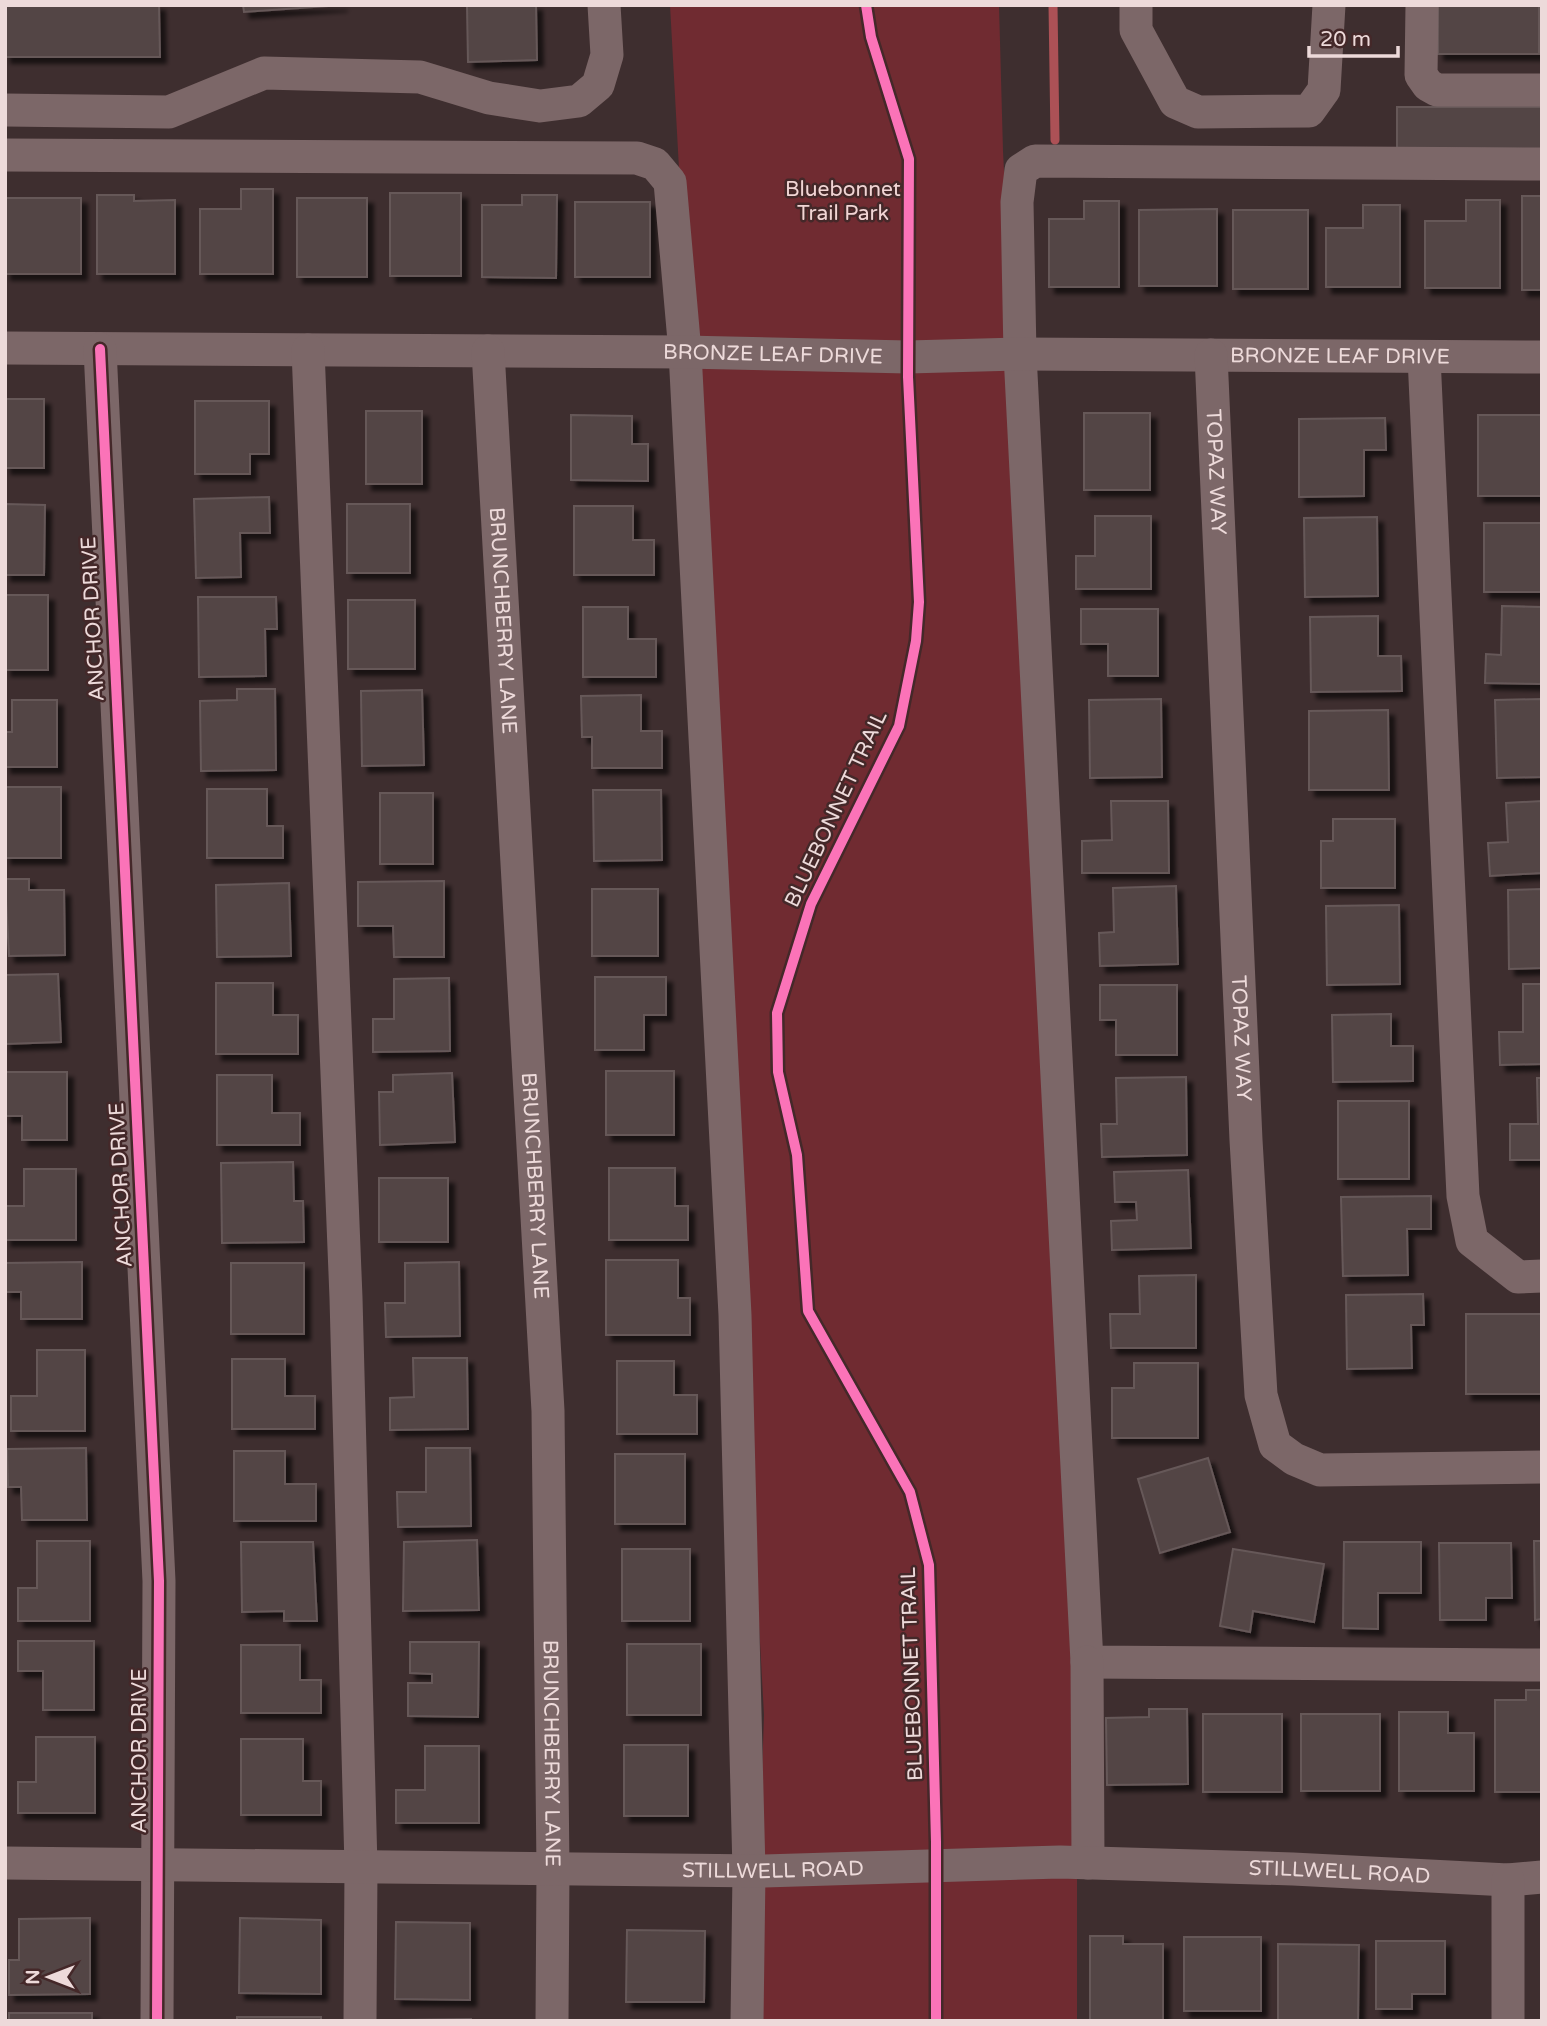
<svg xmlns="http://www.w3.org/2000/svg" width="1547" height="2026" font-family="'Varela Round',sans-serif">
  <style>
    .green { fill: #702b31 }
    .lines { fill: none; stroke-linecap: round; stroke-linejoin: round }
    .stream { stroke: #ac5156; stroke-width: 9 }
    .building { fill: #524545; stroke: #665859; stroke-width: 2; filter: url(#shadow) }
    .minor { stroke: #7c6768; stroke-width: 33 }
    .cycleway-casing { stroke: #442829; stroke-width: 15 }
    .cycleway { stroke: #fb73b8; stroke-width: 10 }
    .labels { text-anchor: middle; dominant-baseline: central; stroke-width: 5; stroke-linejoin: round; paint-order: stroke }
    .park-label { font-size: 21px; fill: #f1d4d4; stroke: #442829 }
    .street-label { font-size: 21px; fill: #eddada; stroke: #442829 }
  </style>
  <defs>
    <filter id="shadow"><feDropShadow dx="6" dy="6" stdDeviation="2" flood-color="#0009"/></filter>
  </defs>
  <rect width="100%" height="100%" fill="#3e2e2f"/>
  <!-- green -->
  <polygon class="green" points="670,5 999,5 1003,151 1077,1651 1077,2021 754,2021 764,1715"/>
  <g class="lines">
    <!-- stream -->
    <polyline class="stream" points="1053,5 1055,140"/>
  </g>
  <!-- building -->
  <g class="building">
    <polygon points="5,5 159,5 160,57 5,57"/>
    <polygon points="243,5 342,5 244,12"/>
    <polygon points="467,5 536,5 537,60 468,62"/>
    <rect x="1438" y="5" width="101" height="49"/>
    <polygon points="1397,107 1542,107 1542,149 1397,148"/>
    <polygon points="241,189 273,189 273,274 200,274 200,209 241,209"/>
    <rect x="390" y="193" width="71" height="83"/>
    <polygon points="97,195 134,195 134,201 175,200 175,274 97,274"/>
    <polygon points="522,195 557,195 556,278 482,277 482,205 522,205"/>
    <rect x="1522" y="196" width="20" height="94"/>
    <rect x="5" y="198" width="76" height="76"/>
    <rect x="297" y="198" width="70" height="79"/>
    <polygon points="1466,200 1500,200 1500,288 1425,288 1425,221 1466,221"/>
    <polygon points="1084,201 1119,201 1119,287 1049,287 1049,219 1084,219"/>
    <rect x="575" y="202" width="75" height="75"/>
    <polygon points="1363,205 1400,205 1400,287 1326,287 1326,228 1363,228"/>
    <polygon points="1217,209 1217,286 1139,286 1139,210"/>
    <rect x="1233" y="210" width="75" height="79"/>
    <rect x="5" y="399" width="39" height="69"/>
    <polygon points="195,401 269,401 269,454 250,454 250,474 195,474"/>
    <rect x="366" y="411" width="56" height="73"/>
    <rect x="1084" y="413" width="66" height="77"/>
    <polygon points="571,415 632,416 632,444 648,444 648,481 571,480"/>
    <rect x="1478" y="415" width="64" height="81"/>
    <polygon points="1385,418 1386,450 1364,450 1364,496 1299,497 1299,419"/>
    <polygon points="269,497 270,533 240,533 241,577 196,578 194,499"/>
    <polygon points="5,504 45,505 44,575 5,575"/>
    <rect x="347" y="504" width="63" height="69"/>
    <polygon points="574,506 633,506 633,540 654,540 654,575 574,575"/>
    <polygon points="1095,516 1151,516 1151,589 1076,589 1076,556 1095,556"/>
    <polygon points="1377,517 1378,596 1305,597 1304,518"/>
    <rect x="1484" y="523" width="58" height="69"/>
    <rect x="5" y="595" width="43" height="75"/>
    <polygon points="198,597 276,597 277,629 265,629 266,676 199,677"/>
    <rect x="348" y="600" width="67" height="69"/>
    <polygon points="1502,606 1542,607 1542,684 1485,683 1486,654 1501,655"/>
    <polygon points="583,607 628,607 628,639 656,639 656,677 583,677"/>
    <polygon points="1081,609 1158,609 1158,676 1108,676 1108,644 1081,644"/>
    <polygon points="1378,616 1378,656 1401,656 1402,691 1311,692 1310,617"/>
    <polygon points="237,689 275,689 276,770 201,771 200,701 237,700"/>
    <polygon points="422,690 424,765 362,766 361,691"/>
    <polygon points="641,695 641,731 662,731 662,768 592,768 592,737 582,737 581,696"/>
    <polygon points="1161,699 1162,777 1090,778 1089,700"/>
    <polygon points="1542,699 1542,777 1497,778 1495,700"/>
    <polygon points="12,700 57,700 57,767 5,767 5,732 12,732"/>
    <polygon points="1388,710 1389,790 1309,790 1309,711"/>
    <rect x="5" y="787" width="56" height="71"/>
    <polygon points="207,789 267,789 267,826 283,826 283,858 207,858"/>
    <polygon points="593,790 661,790 662,860 594,861"/>
    <rect x="380" y="793" width="53" height="71"/>
    <polygon points="1111,801 1168,801 1169,873 1082,873 1082,841 1112,840"/>
    <polygon points="1542,801 1542,873 1490,876 1488,843 1508,842 1506,803"/>
    <polygon points="1333,819 1395,819 1395,888 1321,888 1321,841 1333,841"/>
    <polygon points="5,879 29,879 29,890 64,890 65,955 9,956"/>
    <polygon points="444,881 444,957 394,957 393,926 358,926 358,882"/>
    <polygon points="289,883 291,956 217,957 216,885"/>
    <polygon points="1176,886 1178,964 1100,966 1099,933 1114,932 1113,888"/>
    <rect x="592" y="889" width="66" height="67"/>
    <polygon points="1542,889 1542,968 1509,969 1508,890"/>
    <polygon points="1399,905 1400,984 1327,985 1326,906"/>
    <polygon points="58,974 61,1042 5,1044 5,975"/>
    <polygon points="595,977 666,977 666,1015 644,1015 644,1050 595,1050"/>
    <polygon points="449,978 450,1051 373,1052 373,1019 394,1019 394,979"/>
    <polygon points="216,983 273,983 273,1015 298,1015 298,1054 216,1054"/>
    <polygon points="1523,984 1542,984 1542,1064 1500,1065 1499,1032 1523,1032"/>
    <polygon points="1100,985 1177,985 1177,1055 1116,1055 1116,1020 1100,1020"/>
    <polygon points="1391,1014 1391,1046 1413,1046 1413,1081 1333,1082 1332,1015"/>
    <rect x="606" y="1071" width="68" height="64"/>
    <polygon points="5,1072 67,1072 67,1140 22,1140 22,1116 5,1116"/>
    <polygon points="452,1073 455,1142 380,1145 379,1092 393,1092 393,1075"/>
    <polygon points="217,1075 272,1075 272,1113 300,1113 300,1145 217,1145"/>
    <polygon points="1186,1077 1187,1155 1102,1157 1101,1124 1117,1124 1116,1078"/>
    <polygon points="1537,1078 1542,1078 1542,1160 1510,1160 1510,1124 1538,1124"/>
    <rect x="1338" y="1101" width="71" height="78"/>
    <polygon points="293,1162 294,1201 303,1201 304,1242 222,1243 221,1163"/>
    <polygon points="609,1168 675,1168 675,1206 688,1206 688,1240 609,1240"/>
    <polygon points="24,1169 76,1169 76,1240 5,1240 5,1206 24,1206"/>
    <polygon points="1188,1170 1191,1248 1112,1250 1111,1221 1137,1220 1136,1202 1115,1202 1114,1172"/>
    <rect x="379" y="1178" width="69" height="64"/>
    <polygon points="1431,1196 1431,1229 1407,1229 1408,1275 1343,1276 1341,1197"/>
    <polygon points="606,1260 678,1260 678,1298 690,1298 690,1335 606,1335"/>
    <polygon points="82,1262 82,1319 21,1319 21,1292 5,1292 5,1263"/>
    <polygon points="459,1262 460,1336 386,1337 385,1303 405,1303 405,1263"/>
    <rect x="231" y="1263" width="73" height="71"/>
    <polygon points="1196,1275 1196,1348 1111,1348 1110,1314 1140,1314 1139,1276"/>
    <polygon points="1423,1294 1424,1325 1411,1325 1412,1368 1347,1369 1346,1295"/>
    <rect x="1466" y="1314" width="76" height="80"/>
    <polygon points="37,1350 85,1350 85,1431 11,1431 11,1396 37,1396"/>
    <polygon points="413,1358 467,1358 468,1429 390,1430 390,1398 414,1397"/>
    <polygon points="232,1359 285,1359 285,1396 315,1396 315,1429 232,1429"/>
    <polygon points="617,1361 674,1361 674,1395 697,1395 697,1434 617,1434"/>
    <polygon points="1134,1363 1198,1363 1198,1438 1112,1438 1112,1388 1134,1388"/>
    <polygon points="86,1448 87,1520 22,1520 21,1487 8,1487 7,1449"/>
    <polygon points="426,1448 470,1448 471,1526 398,1527 397,1492 426,1492"/>
    <polygon points="234,1451 285,1451 285,1484 316,1484 316,1521 234,1521"/>
    <rect x="615" y="1454" width="70" height="70"/>
    <polygon points="1208,1458 1230,1532 1160,1553 1138,1479"/>
    <polygon points="477,1540 479,1610 403,1611 404,1542"/>
    <polygon points="37,1541 90,1541 90,1621 18,1621 18,1588 37,1588"/>
    <polygon points="1534,1541 1542,1541 1542,1619 1535,1620"/>
    <polygon points="241,1542 313,1542 317,1621 284,1621 284,1611 242,1612"/>
    <polygon points="1344,1542 1421,1542 1421,1593 1378,1593 1378,1629 1343,1628"/>
    <polygon points="1439,1543 1511,1543 1512,1598 1486,1598 1486,1620 1440,1620"/>
    <rect x="622" y="1549" width="68" height="72"/>
    <polygon points="1233,1549 1324,1564 1314,1622 1253,1611 1250,1632 1220,1626"/>
    <polygon points="18,1641 94,1641 94,1710 43,1710 43,1671 18,1671"/>
    <polygon points="410,1642 479,1642 478,1717 408,1716 408,1683 432,1683 432,1674 410,1673"/>
    <rect x="627" y="1644" width="74" height="71"/>
    <polygon points="241,1645 300,1645 300,1680 321,1680 321,1713 241,1713"/>
    <polygon points="1526,1690 1542,1690 1542,1792 1495,1792 1495,1700 1526,1700"/>
    <polygon points="1149,1709 1187,1709 1188,1784 1107,1785 1106,1718 1149,1717"/>
    <polygon points="1399,1712 1448,1712 1448,1733 1474,1733 1474,1791 1399,1791"/>
    <rect x="1203" y="1714" width="79" height="78"/>
    <rect x="1301" y="1714" width="79" height="77"/>
    <polygon points="36,1737 95,1737 95,1813 18,1813 18,1782 36,1782"/>
    <polygon points="241,1739 303,1739 303,1781 321,1781 321,1815 241,1815"/>
    <rect x="624" y="1745" width="64" height="71"/>
    <polygon points="425,1746 479,1746 479,1823 396,1823 396,1790 425,1790"/>
    <polygon points="90,1918 90,1994 9,1995 9,1960 19,1960 19,1919"/>
    <polygon points="240,1918 321,1920 321,1994 239,1993"/>
    <polygon points="396,1922 470,1923 470,2000 395,1999"/>
    <polygon points="627,1930 705,1931 704,2002 626,2002"/>
    <polygon points="1090,1936 1123,1936 1123,1944 1163,1944 1163,2021 1090,2021"/>
    <rect x="1184" y="1937" width="77" height="74"/>
    <polygon points="1376,1941 1445,1941 1445,1994 1412,1994 1412,2009 1376,2009"/>
    <polygon points="1278,1944 1359,1945 1358,2021 1278,2021"/>
    <rect x="9" y="2013" width="83" height="8"/>
    <rect x="237" y="2017" width="84" height="4"/>
    <polygon points="471,2019 471,2021 402,2021 402,2020"/>
  </g>
  <g class="lines">
    <!-- minor -->
    <g class="minor">
      <polyline points="1136,5 1136,30 1175,102 1198,112 1309,111 1324,90 1329,5"/>
      <polyline points="1422,5 1421,75 1428,85 1437,90 1542,90"/>
      <polyline points="5,110 169,112 264,73 420,77 489,98 540,106 579,101 598,85 607,55 604,5"/>
      <polyline points="5,155 637,158 655,164 670,182 685,352 735,1315 749,1871 747,2021"/>
      <polyline points="1542,164 1035,161 1021,170 1017,202 1020,354 1087,1662 1542,1665"/>
      <path id="s1" d="M5,348L685,352L908,357L1020,354L1542,357"/>
      <polyline points="100,349 159,1581 157,2021"/>
      <polyline points="308,350 346,1298 361,1867 360,2021"/>
      <path id="s2" d="M488,351L548,1411L553,1869L552,2021"/>
      <path id="s3" d="M1211,355L1246,1140L1261,1395L1275,1445L1294,1459L1320,1470L1542,1467"/>
      <polyline points="1424,357 1463,1196 1472,1241 1518,1277 1542,1276"/>
      <polyline points="1087,1662 1088,1863"/>
      <path id="s4" d="M5,1863L764,1871L1060,1862L1293,1869L1508,1880L1542,1877"/>
      <polyline points="1508,2021 1508,1880"/>
    </g>
    <defs>
      <g id="cycleway">
        <polyline points="866,5 871,37 909,159 908,377 919,602 916,641 899,726 811,904 777,1013 778,1072 797,1155 808,1311 910,1492 929,1565 936,1842 936,2021"/>
        <polyline points="100,349 159,1581 157,2021"/>
      </g>
    </defs>
    <!-- cycleway casing -->
    <use href="#cycleway" class="cycleway-casing"/>
    <!-- cycleway -->
    <use href="#cycleway" class="cycleway"/>
  </g>
  <g class="labels">
    <!-- park labels -->
    <g class="park-label">
      <text x="843" y="189">Bluebonnet<tspan x="843" dy="24">Trail Park</tspan></text>
    </g>
    <!-- street labels -->
    <g class="street-label">
      <text stroke="none"><textPath href="#s1" startOffset="768">BRONZE LEAF DRIVE</textPath></text>
      <text stroke="none"><textPath href="#s1" startOffset="1335">BRONZE LEAF DRIVE</textPath></text>
      <text stroke="none"><textPath href="#s3" startOffset="117">TOPAZ WAY</textPath></text>
      <text transform="translate(93 619) rotate(-93)">ANCHOR DRIVE</text>
      <text stroke="none"><textPath href="#s2" startOffset="270">BRUNCHBERRY LANE</textPath></text>
      <text transform="translate(836 809) rotate(-65)">BLUEBONNET TRAIL</text>
      <text stroke="none"><textPath href="#s3" startOffset="684">TOPAZ WAY</textPath></text>
      <text transform="translate(121 1185) rotate(-93)">ANCHOR DRIVE</text>
      <text stroke="none"><textPath href="#s2" startOffset="836">BRUNCHBERRY LANE</textPath></text>
      <text transform="translate(912 1674) rotate(-92)">BLUEBONNET TRAIL</text>
      <text transform="translate(139 1751) rotate(-90)">ANCHOR DRIVE</text>
      <text stroke="none"><textPath href="#s2" startOffset="1404">BRUNCHBERRY LANE</textPath></text>
      <text stroke="none"><textPath href="#s4" startOffset="768">STILLWELL ROAD</textPath></text>
      <text stroke="none"><textPath href="#s4" startOffset="1335">STILLWELL ROAD</textPath></text>
    </g>
  </g>
  <!-- border -->
  <rect width="1547" height="2026" fill="none" stroke="#eddada" stroke-width="14"/>
  <!-- north arrow -->
  <g transform="translate(49 1977) rotate(270)" stroke="#442829" stroke-width="5" paint-order="stroke">
  <path d="M0-5L12 26L0 18L-12 26Z" fill="#eddada"/>
  <text y="-10" font-size="19" font-weight="bold" text-anchor="middle" fill="#eddada">N</text>
  </g>
  <!-- scale -->
  <path d="M1309 46v10h89v-10" fill="none" stroke="#eddada" stroke-width="3.5"/>
  <text x="1320" y="46" font-size="21" fill="#eddada" stroke="#442829" stroke-width="5" paint-order="stroke">20 m</text>
</svg>
